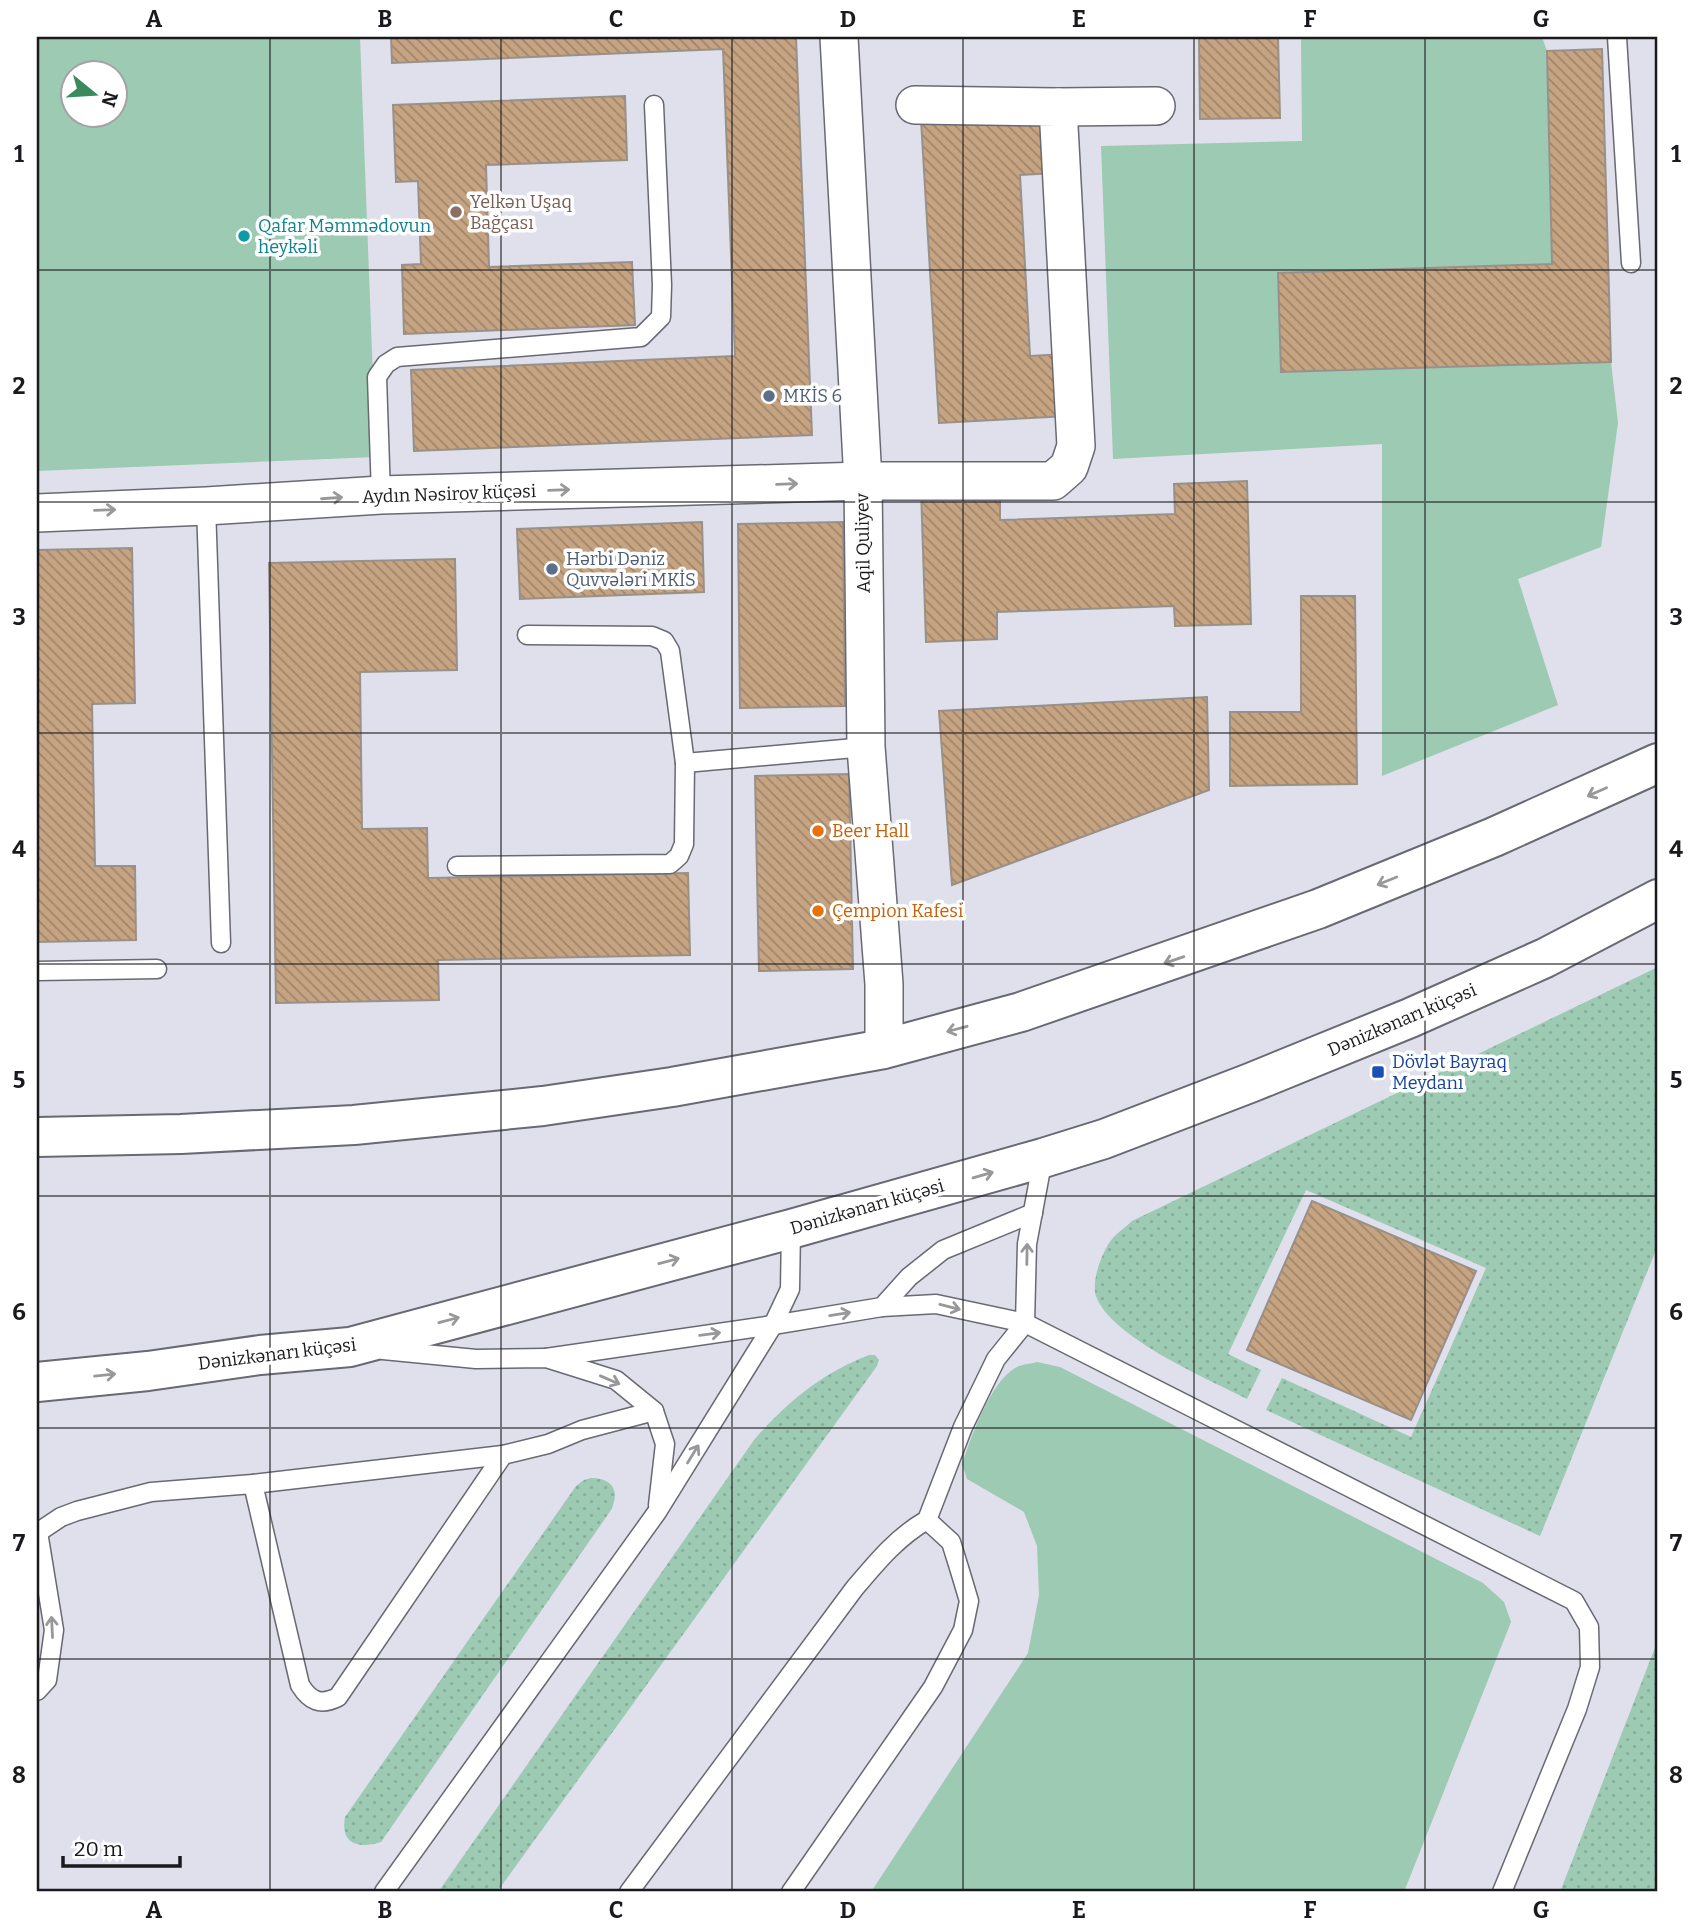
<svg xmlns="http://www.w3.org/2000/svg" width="1695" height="1929" font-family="Bitter,serif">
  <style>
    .grass { fill: url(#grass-dots) }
    .park { fill: #9dcab3; fill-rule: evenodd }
    .building { fill: url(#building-back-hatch); stroke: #999189; stroke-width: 2 }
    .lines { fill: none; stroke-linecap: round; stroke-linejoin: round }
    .lane-casing { stroke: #686972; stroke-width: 21 }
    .street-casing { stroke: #686972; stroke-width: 40 }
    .highway-casing { stroke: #686972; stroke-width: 42 }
    .lane { stroke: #fff; stroke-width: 18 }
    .street { stroke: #fff; stroke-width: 37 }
    .highway { stroke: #fff; stroke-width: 38 }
    .oneway { stroke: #98989a }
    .grid { fill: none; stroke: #1a1a1e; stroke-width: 2; stroke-opacity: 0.55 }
    .education-dot { fill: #8d6e63; stroke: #fff; stroke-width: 2.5 }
    .culture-dot { fill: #0f9aa8; stroke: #fff; stroke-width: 2.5 }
    .service-dot { fill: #5c6f8a; stroke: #fff; stroke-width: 2.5 }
    .food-dot { fill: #e8710a; stroke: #fff; stroke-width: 2.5 }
    .transit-dot { fill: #1a4fb4; stroke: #fff; stroke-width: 2.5 }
    .labels { text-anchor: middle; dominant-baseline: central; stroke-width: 7; stroke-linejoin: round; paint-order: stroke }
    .education-label { font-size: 18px; fill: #785e54; stroke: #fff; text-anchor: start }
    .culture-label { font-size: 18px; fill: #0d838f; stroke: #fff; text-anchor: start }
    .service-label { font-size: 18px; fill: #4e5e75; stroke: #fff; text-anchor: start }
    .street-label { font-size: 18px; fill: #1a1a1e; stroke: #fff }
    .food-label { font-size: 18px; fill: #c56008; stroke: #fff; text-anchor: start }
    .transit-label { font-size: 18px; fill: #164399; stroke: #fff; text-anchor: start }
    .neatline { fill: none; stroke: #1a1a1e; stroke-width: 2.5 }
    .grid-label { font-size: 23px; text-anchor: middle; font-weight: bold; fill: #1a1a1e }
  </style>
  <defs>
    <pattern id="grass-dots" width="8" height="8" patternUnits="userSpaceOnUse" patternTransform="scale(1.75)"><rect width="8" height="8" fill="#9dcab3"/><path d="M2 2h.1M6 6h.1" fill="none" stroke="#87ad9a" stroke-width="1.8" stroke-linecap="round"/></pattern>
    <pattern id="building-back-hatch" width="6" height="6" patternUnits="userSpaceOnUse" patternTransform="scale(1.75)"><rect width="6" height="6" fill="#c6a482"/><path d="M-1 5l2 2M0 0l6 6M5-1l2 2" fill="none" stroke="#a0856a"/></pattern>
  </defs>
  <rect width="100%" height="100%" fill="#dfe0eb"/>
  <!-- grass -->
  <g class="grass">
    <path d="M1658,967V1245L1540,1536L1266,1410L1282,1378L1411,1437L1486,1268L1306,1190L1228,1354L1261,1370L1247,1399C1208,1379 1110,1337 1096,1296C1091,1281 1102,1252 1112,1239C1117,1233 1126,1227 1132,1221Z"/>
    <path d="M869,1355H875L879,1360L877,1366L497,1892H440L441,1888L754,1440C787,1402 822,1373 869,1355Z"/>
    <path d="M591,1478C613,1478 620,1491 611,1510L381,1842C359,1849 340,1845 345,1817L576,1486L584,1480Z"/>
    <polygon points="1658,1640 1658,1892 1560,1892"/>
  </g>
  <!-- park -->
  <g class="park">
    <path d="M37,37H360L376,457L37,471ZM74,74H116V116H74Z"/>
    <polygon points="1301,37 1542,37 1547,51 1552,264 1279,273 1281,372 1611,362 1618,423 1601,547 1518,579 1558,705 1382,776 1382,444 1113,459 1101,146 1302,141"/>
    <path d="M1037,1362L1060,1367L1483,1583L1504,1602L1511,1622L1404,1892H871L1028,1653L1039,1595L1037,1546L1024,1512L967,1479L962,1464C971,1437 990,1383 1015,1368C1021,1364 1030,1364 1037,1362Z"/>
  </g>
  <!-- building -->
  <g class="building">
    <polygon points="391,37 796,37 812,435 414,451 411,370 735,356 723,49 392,63"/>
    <polygon points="1199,37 1278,37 1280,118 1200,119"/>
    <polygon points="1602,49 1611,362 1281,372 1278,273 1552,264 1547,51"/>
    <polygon points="625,96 627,160 486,165 489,267 632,262 635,325 404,334 402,265 421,264 418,181 396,182 393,105"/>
    <polygon points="1051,113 1054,173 1020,175 1030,356 1065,354 1068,416 939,423 921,120"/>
    <polygon points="1247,481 1251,624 1175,626 1174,606 997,612 997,639 926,642 921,489 1000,487 1000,520 1175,514 1174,484"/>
    <polygon points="702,522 704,592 520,599 517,529"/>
    <polygon points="843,522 845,706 740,708 738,524"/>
    <polygon points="132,548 135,703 92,704 95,866 135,866 136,940 37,942 37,550"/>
    <polygon points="455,559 457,670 360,672 362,829 427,828 428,878 688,873 690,955 438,960 439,1000 276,1003 269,563"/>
    <polygon points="1301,596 1355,596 1357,784 1230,786 1230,712 1301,712"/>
    <polygon points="1207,697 1209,790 952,885 939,711"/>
    <polygon points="849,774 853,969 759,971 755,776"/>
    <polygon points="1312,1201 1476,1271 1411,1420 1247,1350"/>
  </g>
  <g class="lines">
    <defs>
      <g id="lane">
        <polyline points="1617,37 1631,263"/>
        <polyline points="381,495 377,377 386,364 397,357 641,337 661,317 662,285 654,105"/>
        <polyline points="206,506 221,943"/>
        <polyline points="685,763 866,747"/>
        <polyline points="457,866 670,864 679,856 684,844 685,763 670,651 664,641 652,636 527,635"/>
        <polyline points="37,971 157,969"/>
        <polyline points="882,1307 936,1304 1025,1323 1574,1601 1589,1627 1590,1667 1577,1709 1502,1892"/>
        <polyline points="383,1350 476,1359 546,1358 616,1380 654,1411 665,1444 658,1505"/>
        <polyline points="546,1358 773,1325 882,1307 909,1277 943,1250 1033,1213"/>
        <path d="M253,1484L300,1685C310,1701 320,1706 338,1697L503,1455"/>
        <polyline points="37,1533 61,1517 77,1511 151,1492 253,1484 503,1455 548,1444 582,1430 654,1411"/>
        <polyline points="37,1691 47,1680 54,1630 38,1532"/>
        <polyline points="384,1892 657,1512 773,1325 790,1289 791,1229"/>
        <path d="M629,1892L854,1589C876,1563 897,1537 927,1520L963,1427L996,1359L1025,1323L1027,1244L1043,1158"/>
        <polyline points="791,1892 933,1687 963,1630 969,1601 960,1571 951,1542 927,1520"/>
      </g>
      <g id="street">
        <polyline points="839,37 863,481 866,747 884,984 884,1049"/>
        <polyline points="1058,107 1156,106"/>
        <polyline points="37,513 206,506 381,495 863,481 1053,481 1069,467 1076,446 1058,107 915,105"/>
      </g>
      <g id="highway">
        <polyline points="37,1137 181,1134 354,1125 543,1106 672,1087 884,1049 1021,1012 1318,909 1494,837 1658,763"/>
        <polyline points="37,1382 148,1371 260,1355 350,1347 791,1229 1043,1158 1104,1139 1250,1083 1410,1018 1545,958 1658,899"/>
      </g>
    </defs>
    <!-- lane casing -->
    <use href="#lane" class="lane-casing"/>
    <!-- street casing -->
    <use href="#street" class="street-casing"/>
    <!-- highway casing -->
    <use href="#highway" class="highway-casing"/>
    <!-- lane -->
    <use href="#lane" class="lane"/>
    <!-- street -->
    <use href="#street" class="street"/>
    <!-- highway -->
    <use href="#highway" class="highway"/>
  </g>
  <!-- one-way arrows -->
  <defs><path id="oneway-shaft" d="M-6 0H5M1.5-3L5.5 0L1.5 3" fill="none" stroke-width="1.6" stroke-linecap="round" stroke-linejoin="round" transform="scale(1.75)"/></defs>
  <g class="oneway">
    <use href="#oneway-shaft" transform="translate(787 484) rotate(-2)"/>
    <use href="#oneway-shaft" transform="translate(559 490) rotate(-2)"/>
    <use href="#oneway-shaft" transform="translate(332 498) rotate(-4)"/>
    <use href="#oneway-shaft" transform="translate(105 510) rotate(-2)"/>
    <use href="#oneway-shaft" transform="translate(1597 792) rotate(156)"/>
    <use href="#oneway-shaft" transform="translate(1387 881) rotate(158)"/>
    <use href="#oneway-shaft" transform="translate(1174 960) rotate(161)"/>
    <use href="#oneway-shaft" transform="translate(957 1029) rotate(165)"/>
    <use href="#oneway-shaft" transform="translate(983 1175) rotate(-16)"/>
    <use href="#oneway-shaft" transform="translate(1027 1254) rotate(-89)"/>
    <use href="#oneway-shaft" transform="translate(669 1261) rotate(-15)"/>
    <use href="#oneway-shaft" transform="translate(950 1307) rotate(14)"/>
    <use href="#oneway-shaft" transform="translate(840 1314) rotate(-9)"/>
    <use href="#oneway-shaft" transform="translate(449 1320) rotate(-15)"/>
    <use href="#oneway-shaft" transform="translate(710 1334) rotate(-8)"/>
    <use href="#oneway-shaft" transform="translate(105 1375) rotate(-6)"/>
    <use href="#oneway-shaft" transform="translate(610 1380) rotate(23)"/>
    <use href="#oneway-shaft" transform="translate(693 1454) rotate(-58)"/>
    <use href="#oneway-shaft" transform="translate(52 1627) rotate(-93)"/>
  </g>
  <!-- grid -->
  <path class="grid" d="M270,37V1892M501,37V1892M732,37V1892M963,37V1892M1194,37V1892M1425,37V1892M37,270H1658M37,502H1658M37,733H1658M37,964H1658M37,1196H1658M37,1428H1658M37,1659H1658"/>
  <!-- markers -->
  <circle class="education-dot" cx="456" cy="212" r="7"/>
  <circle class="culture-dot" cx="244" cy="236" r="7"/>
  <g class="service-dot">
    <circle cx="769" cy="396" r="7"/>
    <circle cx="552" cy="569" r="7"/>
  </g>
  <g class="food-dot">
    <circle cx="818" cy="831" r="7"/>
    <circle cx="818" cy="911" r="7"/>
  </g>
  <rect class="transit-dot" x="1371" y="1065" width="14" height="14" rx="3.5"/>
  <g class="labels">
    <!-- education labels -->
    <g class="education-label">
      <text x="470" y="202">Yelkən Uşaq<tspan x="470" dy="21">Bağçası</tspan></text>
    </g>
    <!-- culture labels -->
    <g class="culture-label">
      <text x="258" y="226">Qafar Məmmədovun<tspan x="258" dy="21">heykəli</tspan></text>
    </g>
    <!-- service labels -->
    <g class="service-label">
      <text x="783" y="396">MKİS 6</text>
      <text x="566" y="559">Hərbi Dəniz<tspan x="566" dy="21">Quvvələri MKİS</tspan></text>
    </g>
    <!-- street labels -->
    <g class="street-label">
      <text transform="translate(449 494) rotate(-2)">Aydın Nəsirov küçəsi</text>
      <text transform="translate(863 543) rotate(-91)">Aqil Quliyev</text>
      <text transform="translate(1402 1020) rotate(-23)">Dənizkənarı küçəsi</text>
      <text transform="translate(867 1207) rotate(-16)">Dənizkənarı küçəsi</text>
      <text transform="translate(277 1354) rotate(-7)">Dənizkənarı küçəsi</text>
    </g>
    <!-- food labels -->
    <g class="food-label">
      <text x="832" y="831">Beer Hall</text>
      <text x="832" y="911">Çempion Kafesi</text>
    </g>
    <!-- transit labels -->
    <g class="transit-label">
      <text x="1392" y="1062">Dövlət Bayraq<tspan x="1392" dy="21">Meydanı</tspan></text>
    </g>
  </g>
  <!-- border -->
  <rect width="1695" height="1929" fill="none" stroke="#ffffff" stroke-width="77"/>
  <!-- north arrow -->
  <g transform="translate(94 94) rotate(108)"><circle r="33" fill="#ffffff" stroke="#a3a3a5" stroke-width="2"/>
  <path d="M0-5L12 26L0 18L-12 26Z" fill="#398b5d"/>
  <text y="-10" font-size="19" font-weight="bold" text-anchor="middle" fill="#1a1a1e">N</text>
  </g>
  <!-- scale -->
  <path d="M63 1856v10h117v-10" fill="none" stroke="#1a1a1e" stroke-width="3.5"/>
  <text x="74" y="1856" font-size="21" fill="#1a1a1e" stroke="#ffffff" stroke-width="5" paint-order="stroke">20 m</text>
  <rect x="38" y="38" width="1618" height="1852" class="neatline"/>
  <g class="grid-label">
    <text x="154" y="27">A</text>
    <text x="385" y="27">B</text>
    <text x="616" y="27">C</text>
    <text x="848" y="27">D</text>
    <text x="1079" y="27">E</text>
    <text x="1310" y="27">F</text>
    <text x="1541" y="27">G</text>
    <text x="19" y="162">1</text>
    <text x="1676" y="162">1</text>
    <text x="19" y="394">2</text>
    <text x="1676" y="394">2</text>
    <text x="19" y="625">3</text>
    <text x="1676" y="625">3</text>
    <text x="19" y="857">4</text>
    <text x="1676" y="857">4</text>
    <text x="19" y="1088">5</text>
    <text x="1676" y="1088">5</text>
    <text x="19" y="1320">6</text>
    <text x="1676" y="1320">6</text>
    <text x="19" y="1551">7</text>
    <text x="1676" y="1551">7</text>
    <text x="19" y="1783">8</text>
    <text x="1676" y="1783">8</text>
    <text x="154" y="1918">A</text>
    <text x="385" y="1918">B</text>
    <text x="616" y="1918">C</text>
    <text x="848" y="1918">D</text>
    <text x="1079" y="1918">E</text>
    <text x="1310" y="1918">F</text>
    <text x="1541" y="1918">G</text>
  </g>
</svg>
